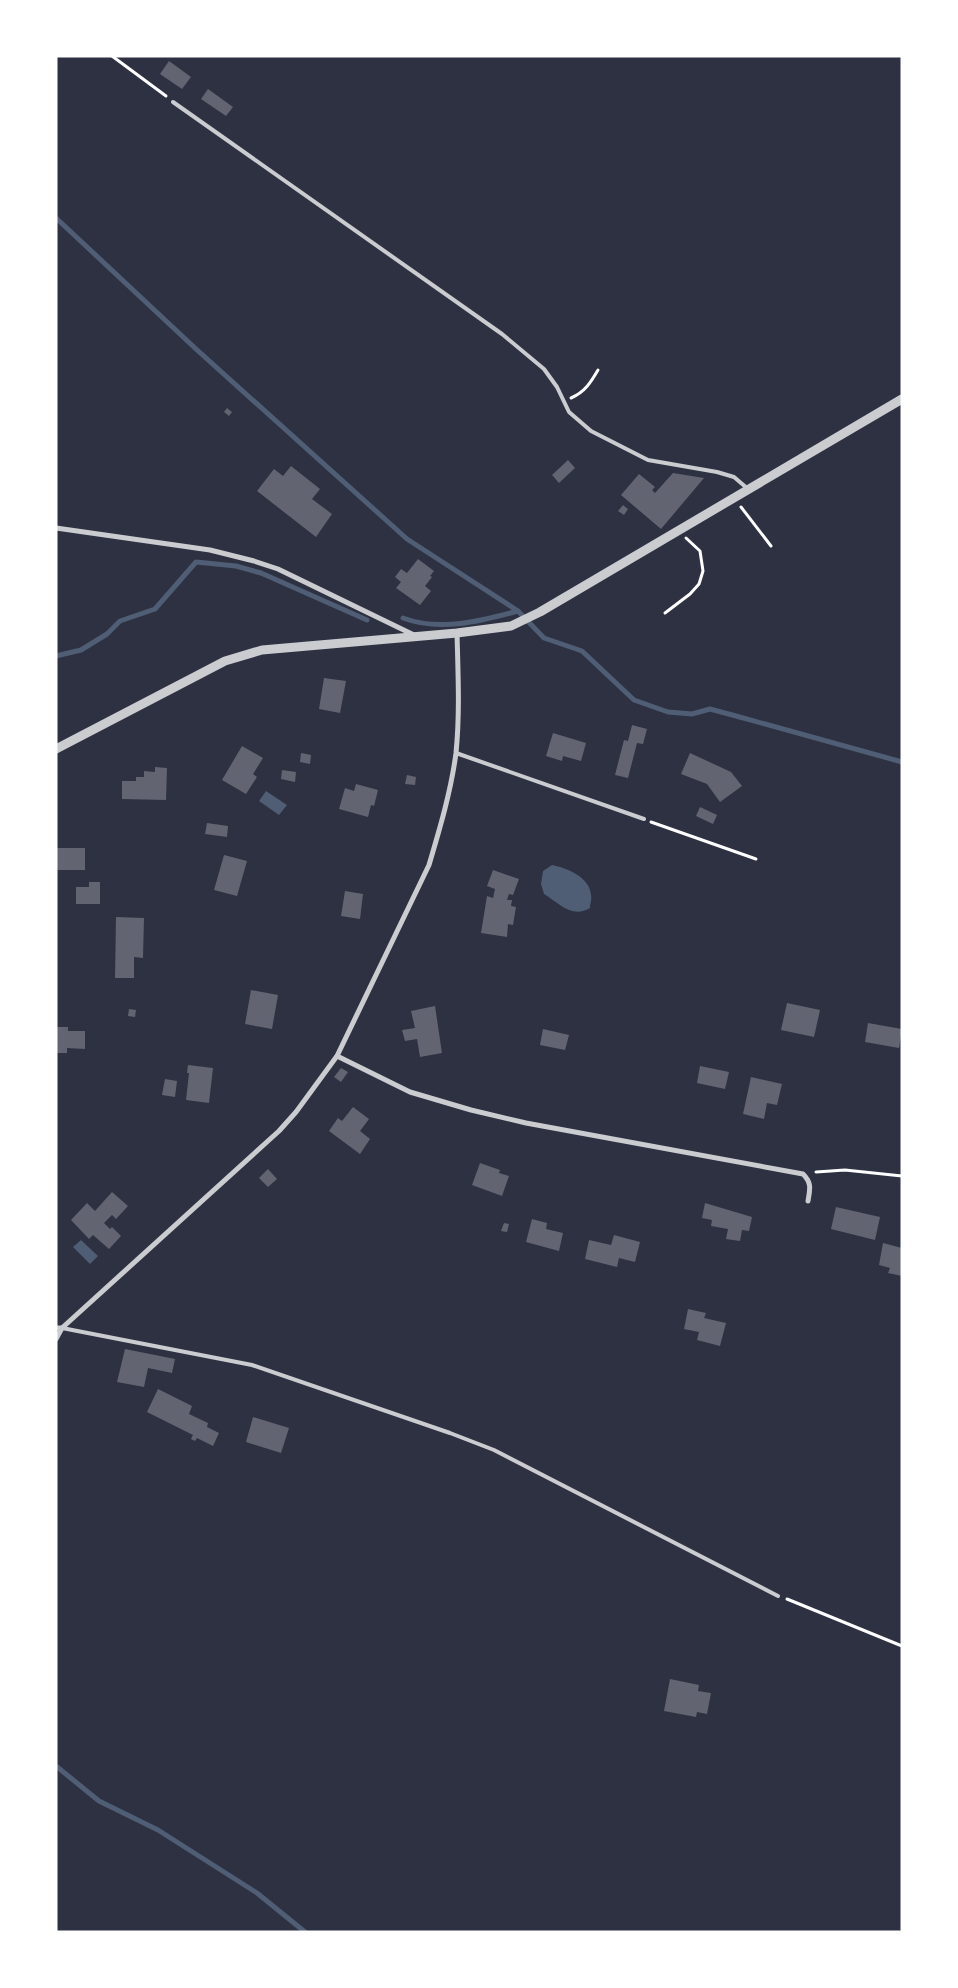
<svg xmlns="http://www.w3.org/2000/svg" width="958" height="1988" font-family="'Varela Round',sans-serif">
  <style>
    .water { fill: #4f5d75 }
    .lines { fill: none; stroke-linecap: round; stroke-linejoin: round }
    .stream { stroke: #4f5d75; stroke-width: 5 }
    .building { fill: #626471 }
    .path { stroke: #fff; stroke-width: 3 }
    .service { stroke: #caccd0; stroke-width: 4 }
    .minor { stroke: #caccd0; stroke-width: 5 }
    .tertiary { stroke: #caccd0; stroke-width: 9 }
  </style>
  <rect width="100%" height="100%" fill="#2d3142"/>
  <!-- water -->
  <g class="water">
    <polygon points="266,791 287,805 279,815 259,801"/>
    <path d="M552,865C567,868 590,877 591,895C592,899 590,904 590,908C572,919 559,903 544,894L541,884L543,871Z"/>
    <polygon points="81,1240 98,1256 90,1264 73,1247"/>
  </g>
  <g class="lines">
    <!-- stream -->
    <g class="stream">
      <polyline points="56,218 196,349 407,539 518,611 544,638 582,651 634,700 668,712 692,714 710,709 736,716 902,762"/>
      <path d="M403,618C440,632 481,621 518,611"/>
      <polyline points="56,656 81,650 107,634 120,621 155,609 196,562 236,566 261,573 367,620"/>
      <polyline points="56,1766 99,1801 158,1830 257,1893 305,1932"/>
    </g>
  </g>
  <!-- building -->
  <g class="building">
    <polygon points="169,61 191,77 182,89 160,74"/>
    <polygon points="208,89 233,107 226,116 201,99"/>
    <polygon points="227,408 232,412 229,416 224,412"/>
    <polygon points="568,460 575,468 559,483 552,475"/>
    <polygon points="291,466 320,489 312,499 332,514 316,537 257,491 274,469 283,476"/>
    <polygon points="673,473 704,478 661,529 621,495 639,474 655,487 652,490 655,493"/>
    <polygon points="623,505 628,509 624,515 618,511"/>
    <polygon points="418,559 434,571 430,576 432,577 425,586 431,591 420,605 396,588 401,582 395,577 401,569 407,573"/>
    <polygon points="324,678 346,681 340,713 319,709"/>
    <polygon points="632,725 647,729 643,744 637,743 628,778 615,775 624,740 628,741"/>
    <polygon points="553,733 586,743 581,761 563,756 562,761 546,756"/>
    <polygon points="242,746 263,758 253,774 257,777 246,794 222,780"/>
    <polygon points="301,753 311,755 310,764 300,762"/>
    <polygon points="690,753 731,772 742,786 720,802 707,784 681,774"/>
    <polygon points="155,767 167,768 166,800 122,799 122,781 136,781 136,777 144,777 144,771 155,772"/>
    <polygon points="282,770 296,772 295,782 281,779"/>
    <polygon points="407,775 416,777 415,785 405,784"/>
    <polygon points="356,784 378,790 374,806 371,805 368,817 339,809 345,788 354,791"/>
    <polygon points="700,807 717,815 713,824 696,816"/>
    <polygon points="207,823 228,826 227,837 205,834"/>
    <rect x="56" y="848" width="29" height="22"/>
    <polygon points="224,855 247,861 237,896 214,890"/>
    <polygon points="493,870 519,879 513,895 509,894 507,900 512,900 511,906 516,907 513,925 508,924 507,937 481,933 487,896 493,898 495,889 487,886"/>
    <polygon points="89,882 100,882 100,904 76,904 76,887 89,887"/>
    <polygon points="345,891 363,894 360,919 341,916"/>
    <polygon points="116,917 144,918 143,958 134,957 134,978 115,978"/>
    <polygon points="251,990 278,995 272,1029 245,1024"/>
    <polygon points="787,1003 820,1010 814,1037 781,1030"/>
    <polygon points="435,1006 442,1053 420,1057 417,1039 405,1041 402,1030 415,1028 411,1011"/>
    <polygon points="129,1009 136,1010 135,1017 128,1016"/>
    <polygon points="868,1023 902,1029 899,1048 865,1042"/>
    <polygon points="56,1027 68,1027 68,1031 85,1031 85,1049 67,1048 67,1053 56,1053"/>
    <polygon points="543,1029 569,1035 565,1050 540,1045"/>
    <polygon points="188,1065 213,1068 209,1103 186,1100 189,1073 187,1073"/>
    <polygon points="700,1066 729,1072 725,1089 697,1083"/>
    <polygon points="341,1068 348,1072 341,1082 334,1077"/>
    <polygon points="751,1077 782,1084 777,1105 767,1103 764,1119 743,1114"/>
    <polygon points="165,1079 177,1081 175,1097 162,1095"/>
    <polygon points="353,1107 369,1119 360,1131 370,1139 360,1154 329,1131 338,1118 342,1121"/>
    <polygon points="480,1163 500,1170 499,1173 509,1176 502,1196 472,1185"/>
    <polygon points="268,1169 277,1179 268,1187 259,1178"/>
    <polygon points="112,1192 128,1206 116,1219 112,1215 104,1223 110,1229 112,1227 121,1236 109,1249 93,1235 89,1239 71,1220 87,1203 95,1211"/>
    <polygon points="705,1203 752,1217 749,1231 742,1230 740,1241 726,1239 728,1229 711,1226 712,1220 702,1218"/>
    <polygon points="836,1207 880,1217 875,1240 831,1229"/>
    <polygon points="532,1219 547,1223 546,1229 563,1233 559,1251 526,1242"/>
    <polygon points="504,1223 509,1224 507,1232 501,1231"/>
    <polygon points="614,1235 640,1242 635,1262 619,1258 617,1267 585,1259 589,1240 611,1245"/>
    <polygon points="883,1243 902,1248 902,1276 888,1273 890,1268 879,1265"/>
    <polygon points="688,1309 706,1313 704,1318 726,1323 720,1346 697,1340 699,1332 684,1329"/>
    <polygon points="125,1349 175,1359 172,1373 148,1368 144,1387 117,1382"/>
    <polygon points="158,1389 192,1406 189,1414 208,1423 207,1427 219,1433 213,1446 197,1438 195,1441 191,1439 193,1435 147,1412"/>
    <polygon points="253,1417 289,1428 281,1453 246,1442"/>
    <polygon points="670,1679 699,1685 698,1691 711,1693 707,1714 697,1712 696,1717 664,1711"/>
  </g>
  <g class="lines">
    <!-- path -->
    <g class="path">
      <polyline points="112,56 166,96"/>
      <path d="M571,398C585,392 591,382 598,370"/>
      <polyline points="741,507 771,546"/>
      <polyline points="665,613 690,594 699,584 703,571 700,551 686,538"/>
      <polyline points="651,822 756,859"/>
      <polyline points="816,1172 845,1170 902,1176"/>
      <polyline points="787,1599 902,1646"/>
    </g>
    <!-- service -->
    <g class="service">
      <polyline points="173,102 502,334 544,369 557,387 569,412 591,431 648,460 717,472 734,477 748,489"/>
      <polyline points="456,753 644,819"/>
      <polyline points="62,1328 252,1365 450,1433 494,1450 778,1596"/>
    </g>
    <!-- minor -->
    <g class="minor">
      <polyline points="56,528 210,550 254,561 278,569 414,635"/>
      <path d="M337,1056L410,1092L471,1110L526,1123L803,1174C812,1183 810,1189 808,1201"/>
      <path d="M56,1328H62L279,1131L296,1112L337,1056L429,865C440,828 451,791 456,753C460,713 458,673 457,633"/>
      <polyline points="56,1339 62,1328"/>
    </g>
    <!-- tertiary -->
    <polyline class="tertiary" points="56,749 225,661 262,650 457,633 511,626 540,612 902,399"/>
  </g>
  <!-- border -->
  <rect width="958" height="1988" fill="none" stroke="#ffffff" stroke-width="115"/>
</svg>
